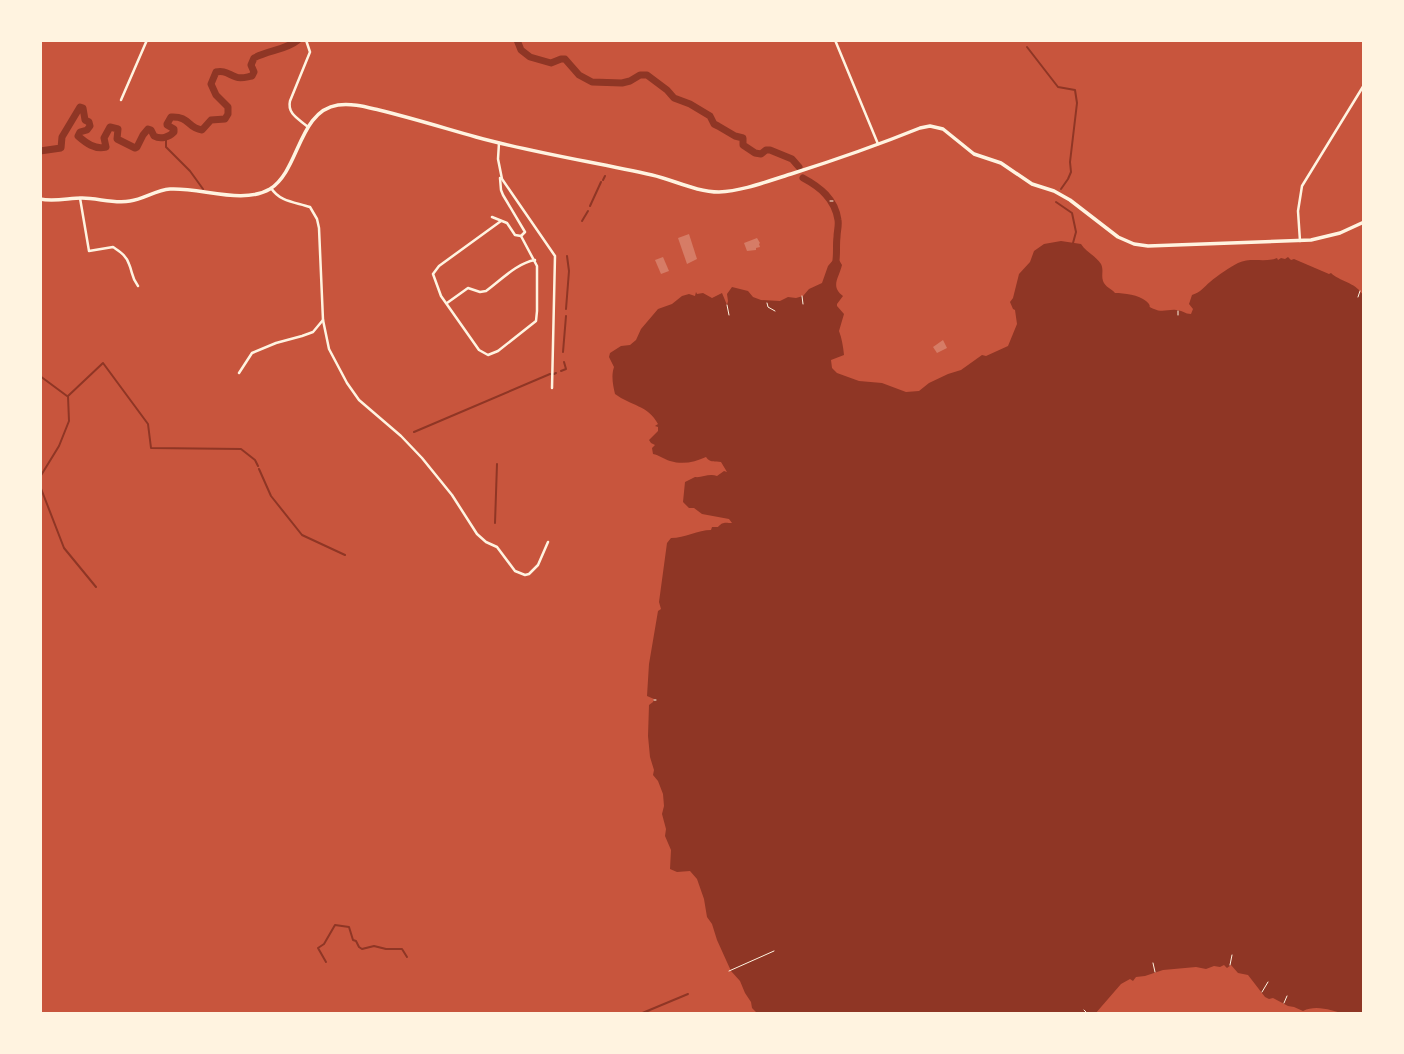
<svg xmlns="http://www.w3.org/2000/svg" width="1404" height="1054" font-family="'Public Sans',sans-serif">
  <style>
    .water { fill: #8f3625 }
    .lines { fill: none; stroke-linecap: round; stroke-linejoin: round }
    .stream { stroke: #8f3625; stroke-width: 2 }
    .river { stroke: #8f3625; stroke-width: 7 }
    .building { fill: #d67c66 }
    .path { stroke: #fff3e0; stroke-width: 1 }
    .minor { stroke: #fff3e0; stroke-width: 2.5 }
    .secondary { stroke: #fff3e0; stroke-width: 3.5 }
  </style>
  <rect width="100%" height="100%" fill="#c8553d"/>
  <!-- water -->
  <path class="water" d="M1061,241L1081,244C1086,252 1096,256 1101,264C1104,270 1101,275 1103,281C1105,287 1112,289 1115,293C1124,293 1139,295 1146,301C1154,308 1145,305 1154,309C1162,313 1169,309 1176,310C1182,310 1185,314 1191,314L1193,309L1189,304L1192,295C1201,292 1204,287 1210,282C1218,275 1230,267 1238,263C1251,257 1265,263 1277,258L1278,260L1281,258L1285,259L1288,257L1291,260L1294,259L1329,274L1331,273C1339,281 1356,283 1361,293L1364,294V1014C1358,1014 1352,1015 1346,1014C1332,1011 1317,1004 1303,1011L1294,1007L1288,1006L1273,998L1269,999L1265,997L1248,975L1238,973L1231,965L1227,968L1224,965L1220,967L1214,966L1206,969L1196,967L1163,970L1145,976L1136,977L1133,981L1130,979L1121,984L1095,1014H758L752,1008L751,1002L745,993L740,981L731,971L717,940L712,924L707,917L704,899L697,879L690,871L677,872L670,869L671,850L665,836L666,829L662,814L664,806L663,794L658,781L653,775L654,770L650,757L648,736L649,705L653,702L654,699L647,696L649,664L658,611L661,609L659,602L667,543L671,538C685,538 698,530 711,530L712,527H718C723,521 726,523 732,523L729,519L702,514L694,508H689L683,502L685,482L695,477C702,478 709,473 717,476L724,471L727,472L721,462C715,461 710,463 706,457C695,462 683,465 670,461C664,459 659,455 653,454L652,448L655,445L651,443L649,440L658,431V427L655,426L658,424C648,405 631,406 615,394C613,385 611,376 614,367L609,357L610,353L621,346L630,345L636,340L641,329L658,309L672,304L682,296L689,294L695,296L696,292L697,294L703,293L712,298L722,293L727,305L728,301L727,294L732,287L748,291L753,297L761,300L780,301L788,297L796,298L803,296L809,289L822,283L828,266L834,259L839,260L842,265C839,278 830,286 843,296L837,304V306L844,314L839,331C842,339 843,346 844,355L831,360L832,368L837,373L859,381L882,383L906,392L919,391L929,383L948,374L961,370L982,355L986,356L1008,346L1017,324L1015,310L1013,309L1010,302L1013,298L1019,274L1030,262L1034,251L1044,244Z"/>
  <g class="lines">
    <!-- stream -->
    <g class="stream">
      <polyline points="1027,47 1058,87 1075,90 1077,103 1070,162 1071,172 1068,179 1061,189"/>
      <polyline points="166,137 166,147 190,171 203,189"/>
      <polyline points="603,180 605,176"/>
      <polyline points="1056,202 1072,213 1076,232 1073,243"/>
      <polyline points="590,206 601,182"/>
      <polyline points="582,221 588,211"/>
      <polyline points="566,309 569,271 567,256"/>
      <polyline points="563,352 566,316"/>
      <polyline points="561,371 566,369 564,362"/>
      <polyline points="554,374 556,373"/>
      <polyline points="40,376 67,396"/>
      <polyline points="414,432 550,374"/>
      <polyline points="259,469 271,496 302,535 345,555"/>
      <polyline points="40,477 59,446 69,421 68,396 103,363 148,424 151,448 241,449 255,460 258,466"/>
      <polyline points="40,486 64,548 96,587"/>
      <polyline points="495,523 497,464"/>
      <polyline points="326,962 318,948 324,944 335,925 349,927 353,940 356,941 359,947 362,949 374,946 386,949 402,949 407,957"/>
      <polyline points="646,1012 655,1014"/>
      <polyline points="640,1014 688,994"/>
    </g>
    <!-- river -->
    <g class="river">
      <polyline points="517,40 521,50 530,57 551,63 561,59 565,59 579,75 592,82 622,83 630,81 640,75 647,75 667,90 674,98 690,104 710,116 714,124 718,126 735,136 743,138 743,145 755,153 761,154 766,150 770,150 792,159 799,167"/>
      <path d="M40,151L61,148L62,137L80,107L83,108L85,120L89,122L90,126L87,130L80,132L78,136C86,143 95,150 106,147L104,138L110,127L118,129L117,139L135,148L137,147L143,135L148,129L151,130L154,136C161,140 169,137 174,132V129L167,125V124L171,117C190,116 187,128 202,130L211,120L225,119L228,114V107L216,95L211,84L216,72C224,70 228,74 236,77C241,79 246,77 252,76L254,72L251,65L254,58C269,50 286,50 298,40"/>
      <path d="M803,178C820,187 835,199 838,220C839,226 837,231 837,237C836,245 837,252 836,260"/>
    </g>
  </g>
  <!-- building -->
  <g class="building">
    <polygon points="689,234 697,259 687,264 678,238"/>
    <polygon points="757,238 760,243 759,244 760,247 756,248 756,250 747,251 744,243"/>
    <polygon points="663,257 669,271 661,274 655,260"/>
    <polygon points="943,340 947,348 937,353 933,347"/>
  </g>
  <g class="lines">
    <!-- path -->
    <g class="path">
      <polyline points="830,201 833,201"/>
      <polyline points="802,296 803,304"/>
      <polyline points="1358,297 1360,291"/>
      <polyline points="767,303 768,307 775,311"/>
      <polyline points="727,305 729,315"/>
      <polyline points="1178,311 1178,315"/>
      <polyline points="654,700 656,700"/>
      <polyline points="1153,963 1155,972"/>
      <polyline points="1230,965 1232,955"/>
      <polyline points="729,971 774,951"/>
      <polyline points="1262,992 1268,982"/>
      <polyline points="1284,1003 1287,996"/>
      <polyline points="1084,1010 1088,1014"/>
    </g>
    <!-- minor -->
    <g class="minor">
      <path d="M306,40L310,52L290,101C287,114 299,119 308,127"/>
      <polyline points="835,40 878,144"/>
      <polyline points="121,100 147,40"/>
      <polyline points="499,143 498,159 502,179 555,256 552,388"/>
      <path d="M271,188C280,202 295,202 310,207L317,219L319,228L323,320L329,349L347,383L359,400L401,436L422,458L452,495L477,534L486,542L497,547L515,571L525,575L529,574L538,565L548,542"/>
      <path d="M80,198L89,251L113,247C120,252 126,255 129,264C133,273 131,277 138,286"/>
      <polyline points="492,217 507,223 515,235 521,236 525,232 503,195 501,190 500,178"/>
      <polyline points="501,221 439,266 433,274 441,296 479,350 488,355 498,351 536,321 537,311 537,266 521,236"/>
      <polyline points="1300,241 1298,211 1302,186 1364,85"/>
      <path d="M447,303L468,288L480,292L486,291C501,280 517,263 535,260"/>
      <polyline points="239,373 252,353 276,343 302,336 313,332 323,320"/>
    </g>
    <!-- secondary -->
    <path class="secondary" d="M40,199C54,202 69,198 82,198C98,198 114,204 130,201C144,199 156,190 170,189C200,187 243,205 270,189C300,170 298,111 338,105C352,103 366,107 379,110C412,118 444,128 476,137C534,153 594,162 652,175C674,180 696,192 719,192C743,191 768,181 791,174C835,160 878,145 920,128L930,126L943,129L974,154L1001,163L1032,184L1054,191L1070,200L1118,237L1134,244L1148,246L1311,240L1340,233L1364,222"/>
  </g>
  <!-- border -->
  <rect width="1404" height="1054" fill="none" stroke="#fff3e0" stroke-width="84"/>
</svg>
